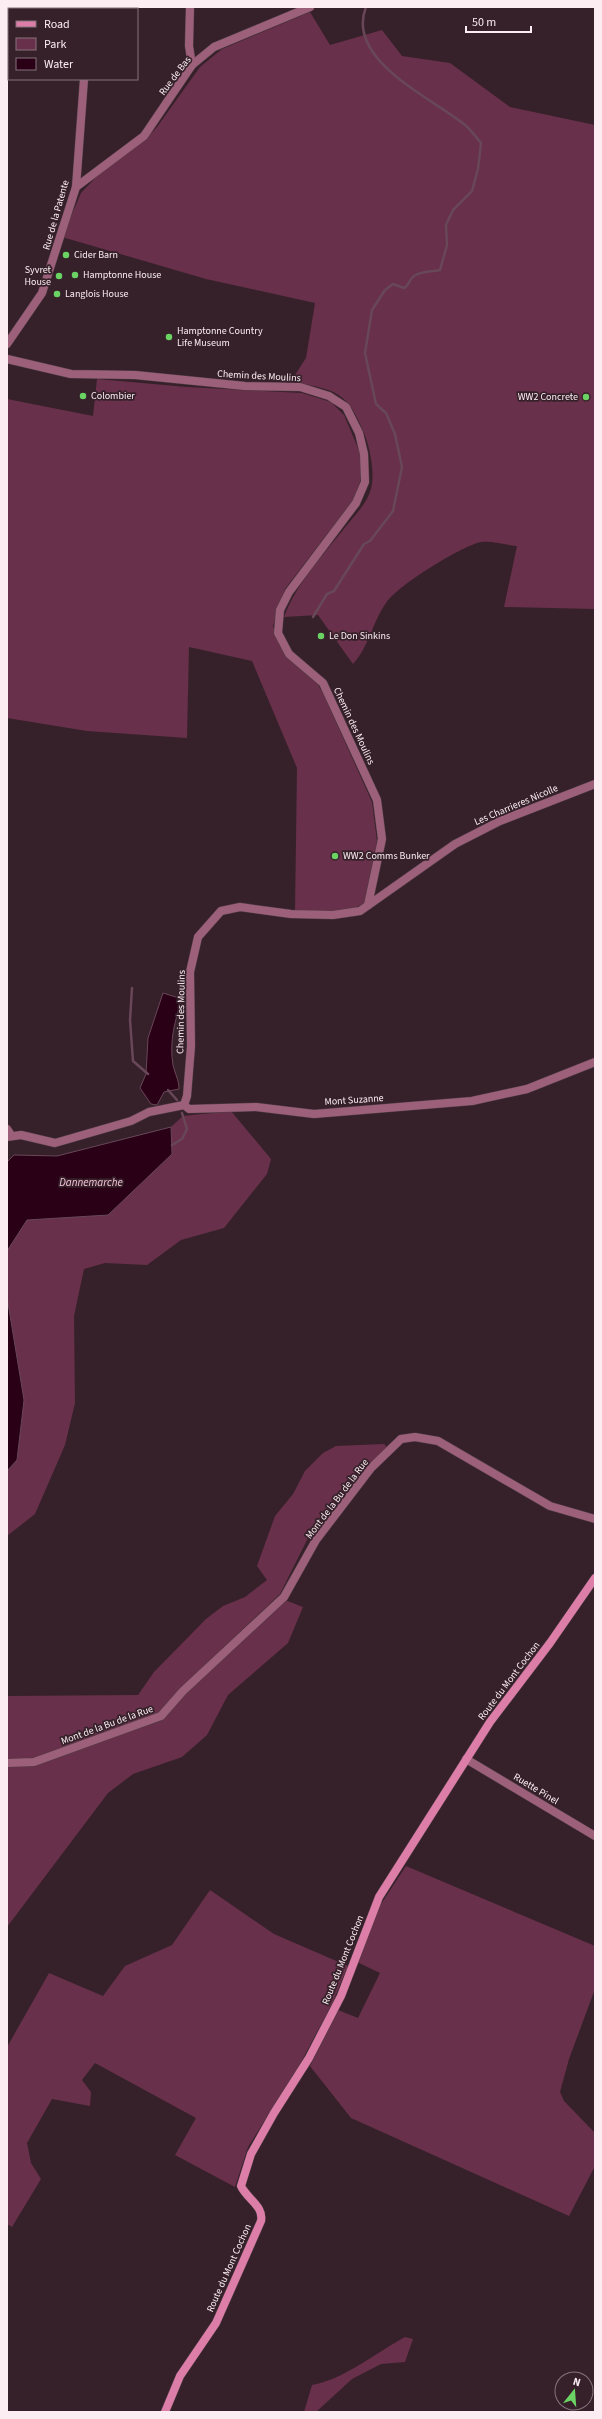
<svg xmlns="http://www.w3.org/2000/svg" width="602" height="2419" font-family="'Source Sans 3',sans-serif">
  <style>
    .green { fill: #68304a }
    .water { fill: #290016; stroke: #684758 }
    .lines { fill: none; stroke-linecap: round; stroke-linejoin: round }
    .stream { stroke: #684758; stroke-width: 2.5 }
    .minor-casing { stroke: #523e46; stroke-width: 9 }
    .tertiary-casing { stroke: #523e46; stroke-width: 9 }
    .secondary-casing { stroke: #523e46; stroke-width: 9 }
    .minor { stroke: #9c607a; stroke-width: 8 }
    .tertiary { stroke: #9c607a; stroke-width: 8 }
    .secondary { stroke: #dd7ea9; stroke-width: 8 }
    .poi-dot { fill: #6bd363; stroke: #36212a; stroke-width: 1.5 }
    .labels { text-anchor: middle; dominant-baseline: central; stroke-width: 3.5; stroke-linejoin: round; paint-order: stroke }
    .street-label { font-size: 10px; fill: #fbedf2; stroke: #36212a }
    .poi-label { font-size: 10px; fill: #fbedf2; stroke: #36212a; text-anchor: start }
    .water-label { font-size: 11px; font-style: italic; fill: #f8c5d9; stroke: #36212a }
  </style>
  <rect width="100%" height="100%" fill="#36212a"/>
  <!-- green -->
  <g class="green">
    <path d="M310,12L330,45L382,30L402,56L450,63L510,107L595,125V609L504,607L517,546C506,545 487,539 477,543C456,550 398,585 386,603C372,623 369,647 353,664L318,615L284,617C297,582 324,554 347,525C355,515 366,504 370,492C376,477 370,447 364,433C346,388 334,391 291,381L306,358L315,303L206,279L62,237L81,193L99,174L145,140L157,127L200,67L222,49Z"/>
    <path d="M97,379L187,387L302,393L331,402L344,415L361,455L360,482L354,499L285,589L273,626L279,644L317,683L323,693L372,802L377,841L365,902C350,915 314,911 295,911L297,768L252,661L189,647L187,738L87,731L7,718V399L93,416Z"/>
    <polygon points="231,1111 271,1159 267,1174 224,1228 181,1240 147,1265 105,1263 84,1269 74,1316 75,1403 65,1445 35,1514 7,1536 7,1471 17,1460 24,1400 7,1297 7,1251 27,1220 108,1215 172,1154 171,1127 183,1116"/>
    <polygon points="384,1444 387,1447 384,1452 376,1459 329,1510 308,1538 280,1594 181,1688 160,1712 150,1718 34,1758 7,1759 7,1696 138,1695 154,1672 206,1619 223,1606 245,1597 267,1580 257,1566 275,1516 293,1494 305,1471 323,1453 336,1446"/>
    <polygon points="285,1600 303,1607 288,1643 228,1695 207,1735 182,1757 133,1774 108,1793 7,1927 7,1766 163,1718 201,1678"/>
    <polygon points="406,1866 595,1946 595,1989 569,2059 560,2092 564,2101 595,2133 595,2166 569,2216 351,2118 310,2066 338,2010 358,2018 380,1973 357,1962 379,1907"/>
    <polygon points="210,1890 274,1934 348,1966 332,2004 300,2064 248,2147 235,2187 175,2155 196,2118 95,2063 82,2080 91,2092 90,2106 52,2099 27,2143 31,2163 41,2179 12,2227 7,2224 7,2047 49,1973 103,1996 125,1966 172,1945"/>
    <path d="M405,2337L413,2339L405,2362L381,2364L352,2379L316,2412H304L312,2385C343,2380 377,2352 405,2337Z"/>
  </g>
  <!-- water -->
  <g class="water">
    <path d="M163,993L182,999C175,1020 169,1042 173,1065C175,1074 179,1080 179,1089L164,1092L157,1105L151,1104L140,1088L146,1074L148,1038Z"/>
    <polygon points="171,1127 172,1154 108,1215 27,1220 7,1251 7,1162 14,1155 57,1156"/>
    <polygon points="7,1297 24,1400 17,1460 7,1471"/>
  </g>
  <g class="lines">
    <!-- stream -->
    <g class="stream">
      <path d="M313,617L327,594L334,591L364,544L370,541L393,511L402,467L395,434L386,413L376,404L365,353L372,310L385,290L393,284L404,288C409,286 409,279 414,276C421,271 432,272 440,270L447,245L446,225L453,210L472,191L478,169L481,143C476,137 471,130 465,125C432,98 345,60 366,7"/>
      <polyline points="132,988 130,1020 133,1061 148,1074"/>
      <polyline points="168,1090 177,1100"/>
      <polyline points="172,1145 182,1139 187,1129 182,1113"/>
    </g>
    <defs>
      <g id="minor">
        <polyline points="190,7 189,46 192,65"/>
        <polyline points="90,9 90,7"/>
        <polyline points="76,187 144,136 192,65 214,47 310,7"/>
        <polyline points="7,344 42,293 76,187 84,79"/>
        <polyline points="184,1105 189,1109 256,1107 314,1114 472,1101 527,1089 595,1062"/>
        <polyline points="7,1129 11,1135"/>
        <polyline points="466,1759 595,1836"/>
        <polyline points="7,1763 34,1762 161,1716 183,1691 284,1597 316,1540 371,1468 401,1439 415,1437 438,1441 550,1506 595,1519"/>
      </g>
      <g id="tertiary">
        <polyline points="7,359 71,374 135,375 245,386 300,387 329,396 346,407 359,433 364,454 365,482 356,503 289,592 280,610 278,633 289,654 323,683 377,800 382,839 368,905"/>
        <polyline points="7,1137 21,1135 55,1143 131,1121 149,1112 184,1105 187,1096 191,1046 190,972 198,937 221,911 240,907 291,914 333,915 360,911 455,844 500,821 595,784"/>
      </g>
      <path id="secondary" d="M165,2412L180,2376L216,2323L261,2221C264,2206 247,2199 241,2186L251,2154L274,2113L309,2058L341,1996L379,1897L490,1722L550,1643L595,1578"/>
    </defs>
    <!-- minor casing -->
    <use href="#minor" class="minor-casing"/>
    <!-- tertiary casing -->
    <use href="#tertiary" class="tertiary-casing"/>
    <!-- secondary casing -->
    <use href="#secondary" class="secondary-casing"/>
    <!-- minor -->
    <use href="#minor" class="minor"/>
    <!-- tertiary -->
    <use href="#tertiary" class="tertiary"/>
    <!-- secondary -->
    <use href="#secondary" class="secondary"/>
  </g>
  <!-- markers -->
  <g class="poi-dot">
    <circle cx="66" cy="255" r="4"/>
    <circle cx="75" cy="275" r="4"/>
    <circle cx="59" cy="276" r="4"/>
    <circle cx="57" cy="294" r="4"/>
    <circle cx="169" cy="337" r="4"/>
    <circle cx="83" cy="396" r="4"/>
    <circle cx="586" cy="397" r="4"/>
    <circle cx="321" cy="636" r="4"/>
    <circle cx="335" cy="856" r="4"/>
  </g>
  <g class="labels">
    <!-- street labels -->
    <g class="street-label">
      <text transform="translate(175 76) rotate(-53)">Rue de Bas</text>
      <text transform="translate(56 215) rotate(-74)">Rue de la Patente</text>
      <text transform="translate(259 376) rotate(3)">Chemin des Moulins</text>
      <text transform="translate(354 726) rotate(65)">Chemin des Moulins</text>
      <text transform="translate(516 805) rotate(-23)">Les Charrieres Nicolle</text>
      <text transform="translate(181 1012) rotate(-89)">Chemin des Moulins</text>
      <text transform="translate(354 1100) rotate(-4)">Mont Suzanne</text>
      <text transform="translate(337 1499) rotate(-53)">Mont de la Bu de la Rue</text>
      <text transform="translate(509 1681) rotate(-53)">Route du Mont Cochon</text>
      <text transform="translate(107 1725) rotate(-20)">Mont de la Bu de la Rue</text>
      <text transform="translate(536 1789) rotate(31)">Ruette Pinel</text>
      <text transform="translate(343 1960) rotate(-68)">Route du Mont Cochon</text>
      <text transform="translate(229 2268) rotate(-66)">Route du Mont Cochon</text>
    </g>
    <!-- poi labels -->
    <g class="poi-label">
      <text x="74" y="255">Cider Barn</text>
      <text x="51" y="270" text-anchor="end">Syvret<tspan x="51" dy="12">House</tspan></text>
      <text x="83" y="275">Hamptonne House</text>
      <text x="65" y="294">Langlois House</text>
      <text x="177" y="331">Hamptonne Country<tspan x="177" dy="12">Life Museum</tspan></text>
      <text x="91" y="396">Colombier</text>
      <text x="578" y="397" text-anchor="end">WW2 Concrete</text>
      <text x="329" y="636">Le Don Sinkins</text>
      <text x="343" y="856">WW2 Comms Bunker</text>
    </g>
    <!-- water labels -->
    <g class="water-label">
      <text x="91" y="1182">Dannemarche</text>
    </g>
  </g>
  <!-- border -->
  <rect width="602" height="2419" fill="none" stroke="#fbedf2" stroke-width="16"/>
  <!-- legend -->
  <rect x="8" y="8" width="130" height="72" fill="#36212a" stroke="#85737a"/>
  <rect x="16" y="21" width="20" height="6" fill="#dd7ea9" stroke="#85737a"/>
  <text x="44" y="28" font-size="12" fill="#fbedf2">Road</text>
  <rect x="16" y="38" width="20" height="12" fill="#68304a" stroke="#85737a"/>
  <text x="44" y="48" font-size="12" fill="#fbedf2">Park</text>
  <rect x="16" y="58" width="20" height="12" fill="#290016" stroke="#85737a"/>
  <text x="44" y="68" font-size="12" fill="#fbedf2">Water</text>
  <!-- north arrow -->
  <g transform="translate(574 2391) rotate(17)"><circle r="19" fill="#36212a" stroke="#85737a"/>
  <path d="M0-3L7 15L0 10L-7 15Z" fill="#6bd363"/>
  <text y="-6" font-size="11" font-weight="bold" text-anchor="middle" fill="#fbedf2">N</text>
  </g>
  <!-- scale -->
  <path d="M466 26v6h65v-6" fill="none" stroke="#fbedf2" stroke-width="2"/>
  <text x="472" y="26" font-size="12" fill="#fbedf2" stroke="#36212a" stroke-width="3" paint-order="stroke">50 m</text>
</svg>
